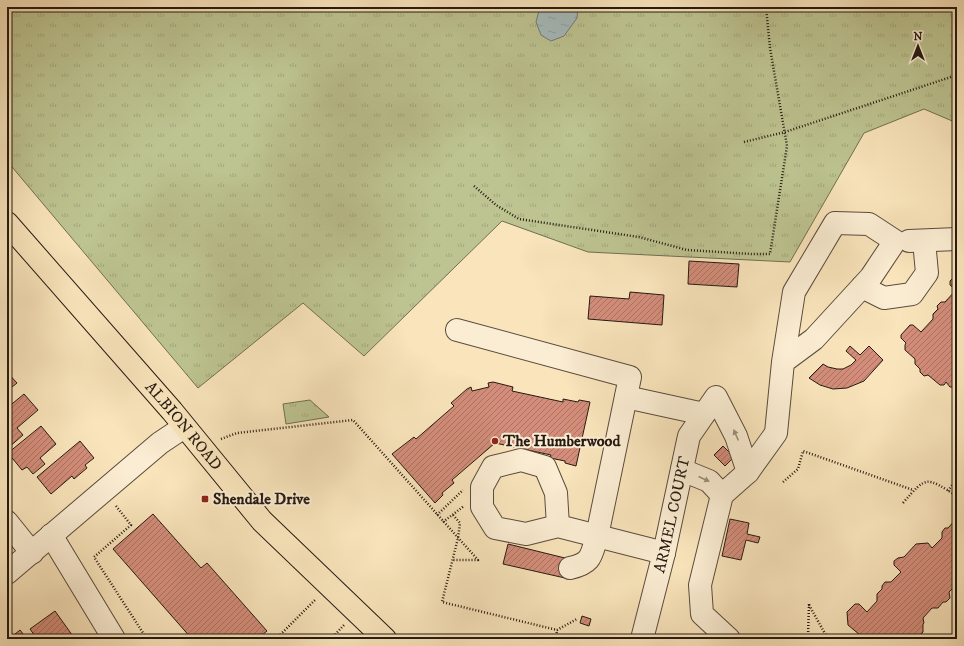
<svg xmlns="http://www.w3.org/2000/svg" width="964" height="646" font-family="'IM FELL DW Pica',serif">
  <style>
    .grass { fill: url(#grass-tufts); stroke: #716f52 }
    .water { fill: url(#water-ripples); stroke: #717b78 }
    .building { fill: url(#building-hatch); stroke: #251a12 }
    .lines { fill: none; stroke-linecap: round; stroke-linejoin: round }
    .minor-casing { stroke: #5a4c3c; stroke-width: 24 }
    .major-casing { stroke: #251a12; stroke-width: 24 }
    .path { stroke: #251a12; stroke-width: 2.5; stroke-dasharray: 1 2; stroke-linecap: butt }
    .minor { stroke: #fbedd3; stroke-width: 22 }
    .major { stroke: #f9e4bb; stroke-width: 22 }
    .oneway { fill: #9b8e7c }
    .poi-dot { fill: #8f2418; stroke: #fbedd3; stroke-width: 1.5 }
    .labels { text-anchor: middle; dominant-baseline: central; stroke-width: 4; stroke-linejoin: round; paint-order: stroke }
    .street-label { font-size: 16px; fill: #251a12; stroke: #fbedd3 }
    .poi-label { font-size: 16px; font-weight: bold; fill: #251a12; stroke: #fbedd3; text-anchor: start }
  </style>
  <defs>
    <pattern id="grass-tufts" width="24" height="20" patternUnits="userSpaceOnUse"><rect width="24" height="20" fill="#bdc491"/><path d="M3 7l-1-3M5 7V3M7 7l1-3M15 17l-1-3M17 17v-4M19 17l1-3" fill="none" stroke="#a2a87c"/></pattern>
    <pattern id="water-ripples" width="26" height="14" patternUnits="userSpaceOnUse"><rect width="26" height="14" fill="#a4bbbc"/><path d="M2 4q2-2 4 0t4 0M15 11q2-2 4 0t4 0" fill="none" stroke="#8da0a1"/></pattern>
    <pattern id="building-hatch" width="6" height="6" patternUnits="userSpaceOnUse"><rect width="6" height="6" fill="#d38d7a"/><path d="M-1 1l2-2M0 6l6-6M5 7l2-2" fill="none" stroke="#ab7263"/></pattern>
  </defs>
  <rect width="100%" height="100%" fill="#f9e4bb"/>
  <filter id="stains"><feTurbulence type="fractalNoise" baseFrequency=".005" numOctaves="4"/><feColorMatrix values="0 0 0 0 .2 0 0 0 0 .09 0 0 0 0 .02 0 0 0 .5 -.17"/></filter>
  <radialGradient id="worn" r=".72"><stop offset=".6" stop-color="#630" stop-opacity="0"/><stop offset="1" stop-color="#630" stop-opacity=".3"/></radialGradient>
  <!-- grass -->
  <g class="grass">
    <polygon points="7,7 957,7 957,123 924,109 864,133 790,262 588,252 502,221 364,356 303,303 198,388 7,161"/>
    <polygon points="310,400 329,417 286,424 283,404"/>
  </g>
  <!-- water -->
  <polygon class="water" points="540,7 578,7 577,18 564,36 551,41 541,35 536,22"/>
  <!-- building -->
  <g class="building">
    <polygon points="689,261 739,264 737,287 688,284"/>
    <polygon points="953,278 957,278 957,383 954,387 950,387 946,382 944,385 940,385 928,375 924,376 920,372 920,369 915,364 915,359 905,350 905,345 906,343 901,338 901,335 910,325 913,325 921,332 933,319 933,314 938,309 937,306 941,302 945,302 956,290 950,285 950,281"/>
    <polygon points="630,292 664,295 662,325 588,319 590,296 629,299"/>
    <polygon points="850,346 860,355 869,346 883,360 864,381 847,388 833,389 820,385 809,378 823,364 828,367 837,369 843,369 851,365 856,360 846,351"/>
    <polygon points="7,372 17,383 7,391"/>
    <polygon points="493,382 513,387 512,391 563,402 563,399 578,402 579,400 590,402 576,466 565,463 565,461 550,458 551,455 495,443 452,480 454,483 442,493 443,495 435,503 392,454 414,437 416,439 454,406 451,403 467,389 471,387 472,391 489,387 488,383"/>
    <polygon points="24,394 38,410 17,428 23,435 8,448 7,408"/>
    <polygon points="41,426 56,444 40,458 45,464 33,474 27,467 22,470 8,453"/>
    <polygon points="80,441 94,458 85,465 87,468 74,479 72,476 51,494 37,477"/>
    <polygon points="723,446 734,457 725,466 714,455"/>
    <polygon points="153,514 201,568 207,563 267,631 257,639 192,639 113,549"/>
    <polygon points="957,518 957,584 949,592 950,598 946,602 943,602 938,608 932,608 923,618 924,623 923,624 923,632 917,639 860,639 860,635 848,625 847,612 855,604 859,604 867,612 877,601 877,594 882,589 882,586 885,582 891,582 901,572 894,565 894,561 898,558 904,557 916,544 928,543 932,548 942,538 942,532 945,528 948,528"/>
    <polygon points="730,519 749,523 747,534 760,537 758,543 746,540 741,560 722,556"/>
    <polygon points="508,544 569,559 565,578 503,564"/>
    <polygon points="55,611 75,639 37,639 30,629"/>
    <polygon points="582,616 591,619 589,626 580,623"/>
    <polygon points="20,630 27,639 9,639"/>
  </g>
  <g class="lines">
    <defs>
      <g id="minor">
        <polyline points="909,241 957,239"/>
        <polyline points="862,287 884,298 912,294 927,273 924,241"/>
        <path d="M457,330L630,377L597,536C591,556 592,563 570,568"/>
        <polyline points="626,397 704,414"/>
        <polyline points="682,470 709,481 722,495"/>
        <polyline points="7,522 32,553"/>
        <polyline points="558,526 526,534 495,528 482,507 482,487 493,467 521,460 545,467 556,493 558,526 664,553"/>
        <polyline points="51,535 114,639"/>
        <polyline points="7,573 160,443 184,427"/>
        <path id="s1" d="M642,639L664,553L689,436L716,397L736,436L748,472"/>
        <polyline points="729,639 702,614 700,585 722,495 748,472 776,433 783,362 794,292 835,223 869,224 895,241 871,277 814,339 783,362"/>
      </g>
      <g id="major">
        <path id="s2" d="M7,223L172,411L262,521L385,639"/>
      </g>
    </defs>
    <!-- minor casing -->
    <use href="#minor" class="minor-casing"/>
    <!-- major casing -->
    <use href="#major" class="major-casing"/>
    <!-- path -->
    <g class="path">
      <polyline points="744,142 785,132 957,75"/>
      <polyline points="474,186 496,205 519,219 639,237 687,250 751,254 770,254 787,146 770,48 766,7"/>
      <polyline points="221,439 237,433 353,420 478,560 452,560"/>
      <polyline points="783,482 798,469 803,451 913,490"/>
      <polyline points="948,491 957,478"/>
      <path d="M903,503C927,475 926,477 957,496"/>
      <polyline points="116,506 131,525 94,557 147,639"/>
      <polyline points="437,515 463,490"/>
      <polyline points="453,515 460,523 458,538 442,602 557,630 577,619"/>
      <polyline points="443,522 464,506"/>
      <polyline points="809,604 808,636 816,639"/>
      <polyline points="809,605 828,639"/>
      <polyline points="276,639 316,599"/>
      <polyline points="331,639 344,625"/>
      <polyline points="556,639 557,630"/>
    </g>
    <!-- minor -->
    <use href="#minor" class="minor"/>
    <!-- major -->
    <use href="#major" class="major"/>
  </g>
  <!-- one-way arrows -->
  <defs><path id="oneway-solid" d="M-6-.8H1V-3.2L6.5 0L1 3.2V.8H-6Z"/></defs>
  <g class="oneway">
    <use href="#oneway-solid" transform="translate(736 435) rotate(-114)"/>
    <use href="#oneway-solid" transform="translate(704 479) rotate(25)"/>
  </g>
  <!-- markers -->
  <g class="poi-dot">
    <circle cx="495" cy="441" r="4"/>
    <rect x="201" y="495" width="8" height="8" rx="2"/>
  </g>
  <g class="labels">
    <!-- street labels -->
    <g class="street-label">
      <text stroke="none"><textPath href="#s2" startOffset="269">ALBION ROAD</textPath></text>
      <text stroke="none"><textPath href="#s1" startOffset="128">ARMEL COURT</textPath></text>
    </g>
    <!-- poi labels -->
    <g class="poi-label">
      <text x="503" y="441">The Humberwood</text>
      <text x="213" y="499">Shendale Drive</text>
    </g>
  </g>
  <!-- margin -->
  <rect width="964" height="646" fill="none" stroke="#f9e4bb" stroke-width="24"/>
  <rect x="8" y="8" width="948" height="630" fill="none" stroke="#251a12" stroke-width="2"/>
  <rect x="12" y="12" width="940" height="622" fill="none" stroke="#251a12"/>
  <!-- north arrow -->
  <g transform="translate(918 46)" stroke="#fbedd3" stroke-width="3" paint-order="stroke">
  <path d="M0-3L7 15L0 10L-7 15Z" fill="#251a12"/>
  <text y="-6" font-size="11" font-weight="bold" text-anchor="middle" fill="#251a12">N</text>
  </g>
  <rect width="100%" height="100%" filter="url(#stains)"/>
  <rect width="100%" height="100%" fill="url(#worn)"/>
</svg>
